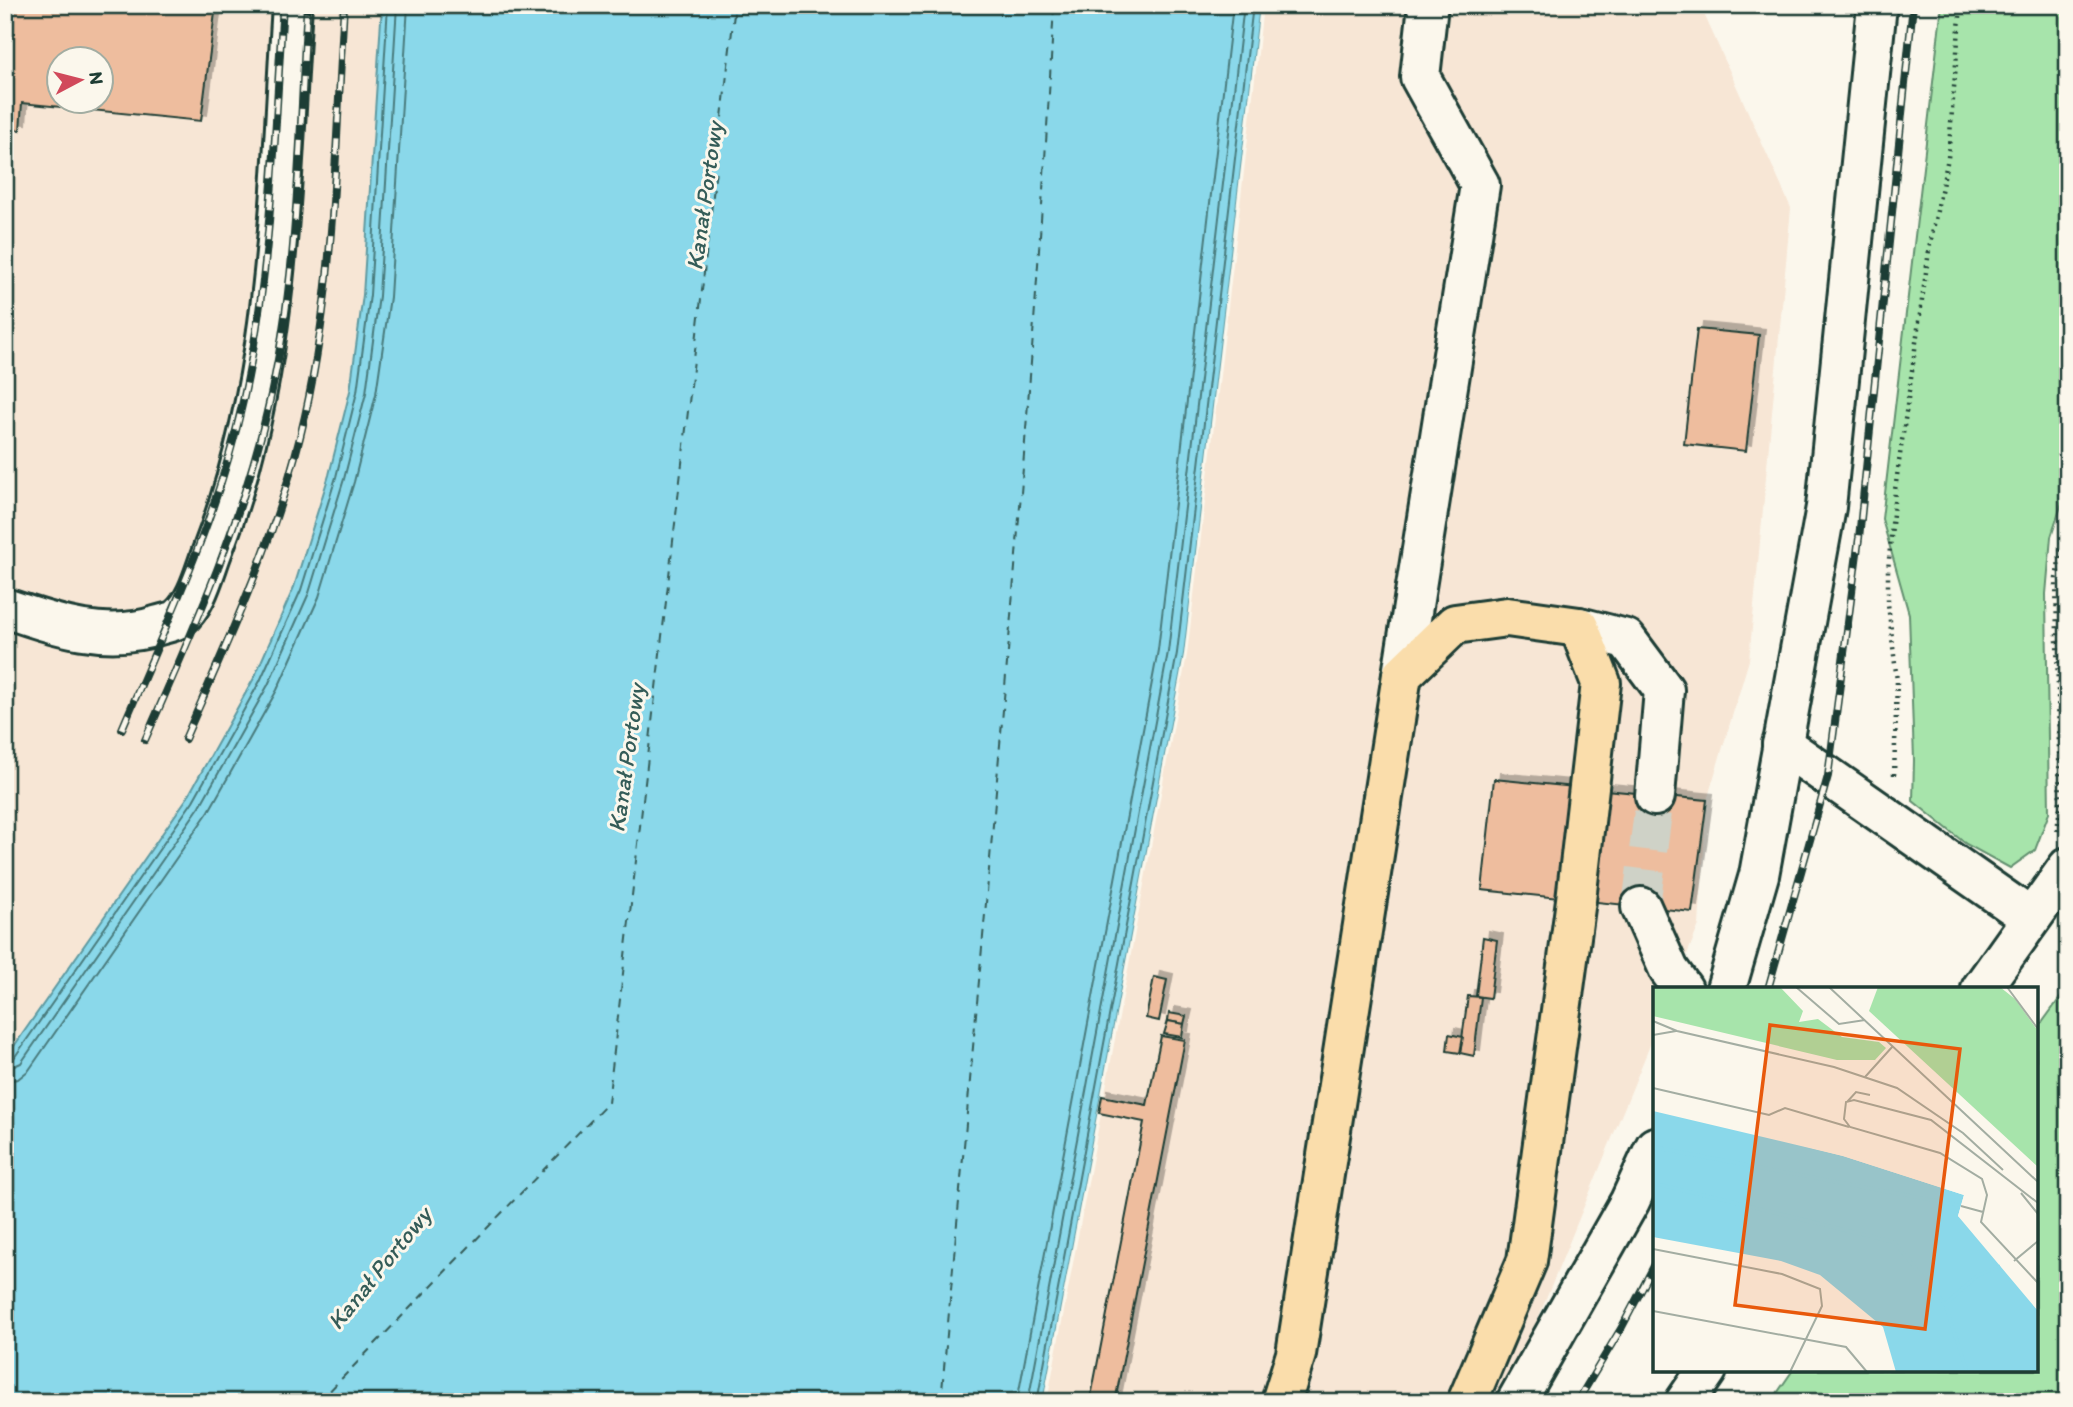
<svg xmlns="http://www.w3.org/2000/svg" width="2073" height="1407" font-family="Itim,sans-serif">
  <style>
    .built { fill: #f7e6d5; fill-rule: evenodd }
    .green { fill: #a7e4ab; stroke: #639070; stroke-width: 2 }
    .water { fill: #8ad8ea; stroke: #5f9aa1; stroke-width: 2 }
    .pier { fill: #fbf7ec }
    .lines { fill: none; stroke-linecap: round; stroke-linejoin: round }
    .shore { stroke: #4a7b7d; stroke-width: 2 }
    .ferry { stroke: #345c58; stroke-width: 2; stroke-dasharray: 9 7; stroke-linecap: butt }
    .building { fill: #eebd9e; stroke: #1f3d34; stroke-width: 2; fill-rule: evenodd; filter: url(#shadow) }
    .minor-tunnel { stroke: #cfd2c7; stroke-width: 38; stroke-dasharray: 38 19; stroke-linecap: butt }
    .minor-casing { stroke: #1f3d34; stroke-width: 44 }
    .highway-casing { stroke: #1f3d34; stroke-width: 44 }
    .path { stroke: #1f3d34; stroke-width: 4.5; stroke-dasharray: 2 5; stroke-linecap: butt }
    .minor { stroke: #fbf7ec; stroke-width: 38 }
    .highway { stroke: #faddab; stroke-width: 38 }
    .rail-casing { stroke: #1f3d34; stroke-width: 8 }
    .rail { stroke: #fbf7ec; stroke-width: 5; stroke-dasharray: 16; stroke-linecap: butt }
    .labels { text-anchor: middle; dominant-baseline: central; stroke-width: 6; stroke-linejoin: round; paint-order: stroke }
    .water-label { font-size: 24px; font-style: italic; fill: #345c58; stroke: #fbf7ec }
    .inset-river { fill: none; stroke: #8ad8ea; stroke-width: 3.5 }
    .inset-road { fill: none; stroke: #a3ada2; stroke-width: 2 }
    .view { fill: #e8590c; fill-opacity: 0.15; stroke: #e8590c; stroke-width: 3.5 }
    .inset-edge { fill: none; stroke: #1f3d34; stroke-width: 3.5 }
  </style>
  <defs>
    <filter id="shadow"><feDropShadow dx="6" dy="-6" stdDeviation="0" flood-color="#0004"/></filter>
  </defs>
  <rect width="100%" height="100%" fill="#fbf7ec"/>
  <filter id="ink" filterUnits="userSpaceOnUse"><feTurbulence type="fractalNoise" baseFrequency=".0143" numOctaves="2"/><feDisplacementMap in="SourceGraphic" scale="14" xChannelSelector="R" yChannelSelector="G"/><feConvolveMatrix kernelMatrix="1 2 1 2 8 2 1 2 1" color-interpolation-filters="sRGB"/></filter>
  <g filter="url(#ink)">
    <!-- built -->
    <g class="built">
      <path d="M5,5H382L363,295L350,391L329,475L294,587L254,678L187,798L5,1058ZM60,60H102V102H60Z"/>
      <polygon points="1260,5 1700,5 1791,208 1749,660 1707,800 1699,925 1673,989 1655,989 1655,1033 1510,1387 1499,1402 1043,1402 1184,654"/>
    </g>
    <!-- green -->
    <g class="green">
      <polygon points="1942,5 2068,5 2068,484 2051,537 2046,594 2049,813 2035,850 2010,868 1966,844 1913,801 1914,760 1909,614 1882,519"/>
      <polygon points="2068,987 2068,1402 1771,1402 1793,1370 2036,1370 2036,1031"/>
    </g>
    <!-- water -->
    <polygon class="water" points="382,5 1260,5 1184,654 1043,1402 5,1402 5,1059 187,798 254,678 294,587 329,475 350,391 363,295"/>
    <!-- pier -->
    <polygon class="pier" points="1260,5 1263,5 1258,53 1187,655 1047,1402 1043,1402 1184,654"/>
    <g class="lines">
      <!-- shore -->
      <g class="shore">
        <polyline points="5,1062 14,1058 193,801 260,681 301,590 336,477 357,392 370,295 388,5"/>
        <polyline points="5,1070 21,1063 200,806 268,685 309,593 344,479 366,393 379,296 397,5"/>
        <polyline points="5,1081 18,1079 29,1070 209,811 277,690 319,597 354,482 376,394 390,297 408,5"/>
        <polyline points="1017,1402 1158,650 1233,5"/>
        <polyline points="1028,1402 1168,652 1244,5"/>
        <polyline points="1037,1402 1177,653 1253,5"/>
      </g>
      <!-- ferry -->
      <g class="ferry">
        <polyline points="319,1402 608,1103 735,5"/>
        <path d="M941,1402C982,937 1029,472 1054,5"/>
      </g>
    </g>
    <!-- building -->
    <g class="building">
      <path d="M9,5H216L201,121L22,103L20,130L5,128ZM60,60H102V102H60Z"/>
      <polygon points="1697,329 1759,335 1746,451 1684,444"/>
      <polygon points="1494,779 1707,800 1692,912 1482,890"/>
      <polygon points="1483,937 1497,940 1490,998 1476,996"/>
      <polygon points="1154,977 1167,980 1159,1021 1146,1018"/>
      <polygon points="1468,996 1481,997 1474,1056 1460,1053"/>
      <polygon points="1169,1013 1186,1016 1184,1024 1168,1021"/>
      <polygon points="1168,1021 1184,1024 1182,1037 1164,1034"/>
      <polygon points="1449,1034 1463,1037 1460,1053 1447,1051"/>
      <polygon points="1161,1036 1185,1040 1115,1402 1090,1402 1144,1122 1099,1113 1102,1096 1147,1105"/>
    </g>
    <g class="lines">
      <!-- minor-tunnel -->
      <polyline class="minor-tunnel" points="1641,907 1655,796"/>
      <defs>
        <g id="minor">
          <path d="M5,608C55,625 107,643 159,625C165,623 174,622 179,618C197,603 204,573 212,552C280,377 280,190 292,5"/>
          <polyline points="1579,627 1626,639 1664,690 1655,796"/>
          <polyline points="1402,675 1480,185 1420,77 1428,5"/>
          <polyline points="1782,744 2031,918"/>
          <polyline points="1641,907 1669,970 1683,989"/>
          <polyline points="1726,989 1759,875 1826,507 1877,5"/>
          <polyline points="1981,989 2068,867"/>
          <polyline points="1516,1402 1630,1201 1655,1147"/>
          <polyline points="1685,1402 1707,1370"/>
        </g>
        <polyline id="highway" points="1281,1402 1296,1354 1402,675 1455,624 1507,617 1579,627 1601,683 1576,900 1527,1261 1467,1402"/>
      </defs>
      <!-- minor casing -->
      <use href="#minor" class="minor-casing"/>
      <!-- highway casing -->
      <use href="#highway" class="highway-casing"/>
      <!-- path -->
      <g class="path">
        <polyline points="1894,775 1897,681 1888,604 1888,571 1895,490 1930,244 1948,158 1961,5"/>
        <polyline points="2057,831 2060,807 2056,579 2063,538 2068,529"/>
      </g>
      <!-- minor -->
      <use href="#minor" class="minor"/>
      <!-- highway -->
      <use href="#highway" class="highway"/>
      <defs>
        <g id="rail">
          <path d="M122,729C168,621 218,516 243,401C272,271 274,137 283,5"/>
          <path d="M185,739C228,640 274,542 300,437C335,297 335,149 344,5"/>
          <path d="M145,740C192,633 240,527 267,412C299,280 299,140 307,5"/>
          <polyline points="1768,989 1828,776 1859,538 1913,5"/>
          <polyline points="1577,1402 1622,1327 1655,1264"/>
        </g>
      </defs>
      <!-- rail casing -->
      <use href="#rail" class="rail-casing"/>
      <!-- rail -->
      <use href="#rail" class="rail"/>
    </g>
  </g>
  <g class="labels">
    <!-- water labels -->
    <g class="water-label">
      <text transform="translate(704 196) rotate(-82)">Kanał Portowy</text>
      <text transform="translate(626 758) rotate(-82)">Kanał Portowy</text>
      <text transform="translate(379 1268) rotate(-51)">Kanał Portowy</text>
    </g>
  </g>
  <!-- overview -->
  <g transform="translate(1653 987)">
    <rect width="385" height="385" fill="#fbf7ec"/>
    <path d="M0,0H127L150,24L146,35L165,32L189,50L226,55L233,61L222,73H184L0,29ZM225,0H347L362,12L385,44V180L216,24Z" fill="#a7e4ab"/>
    <path d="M0,124L190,169L311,208L305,229L385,324V385H243L230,340L167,288L128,274L0,250Z" fill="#8ad8ea"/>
    <path d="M0,121L191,166L313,205L308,228L321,242L305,229L311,208L190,169Z" fill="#fbf7ec"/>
    <path class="inset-river" d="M0,160L305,218M0,196L241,255L292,317L314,385M293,316L324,289L347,279"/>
    <path class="inset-road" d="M143,0L186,37L212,33M176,0L385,195M354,0L385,42M0,34L24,44L181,80L244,101L310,146L350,183M0,48L23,44M212,90L240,59M0,101L116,128L132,121L196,140M194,115L203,105L217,108M368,206L385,227M385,216L278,133L201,113L193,115L191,132L197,140L287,166L329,192L334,208L328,235L385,296M308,219L330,225M0,262L129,287L167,302L169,319L137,385M361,274L385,254M0,324L193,360L214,385"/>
    <path class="view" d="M117,38L307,62L272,342L82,318Z"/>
    <rect width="385" height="385" class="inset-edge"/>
  </g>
  <!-- margin -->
  <rect width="2073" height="1407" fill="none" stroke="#fbf7ec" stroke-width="28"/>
  <rect x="14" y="14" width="2045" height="1379" fill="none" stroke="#1f3d34" stroke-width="2.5" filter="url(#ink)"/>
  <!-- north arrow -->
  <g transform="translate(80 80) rotate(83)"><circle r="33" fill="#fbf7ec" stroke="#a3ada2" stroke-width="2"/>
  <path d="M0-5L12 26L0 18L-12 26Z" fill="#d1495b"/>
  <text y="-10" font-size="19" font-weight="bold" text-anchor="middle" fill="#1f3d34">N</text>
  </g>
</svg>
